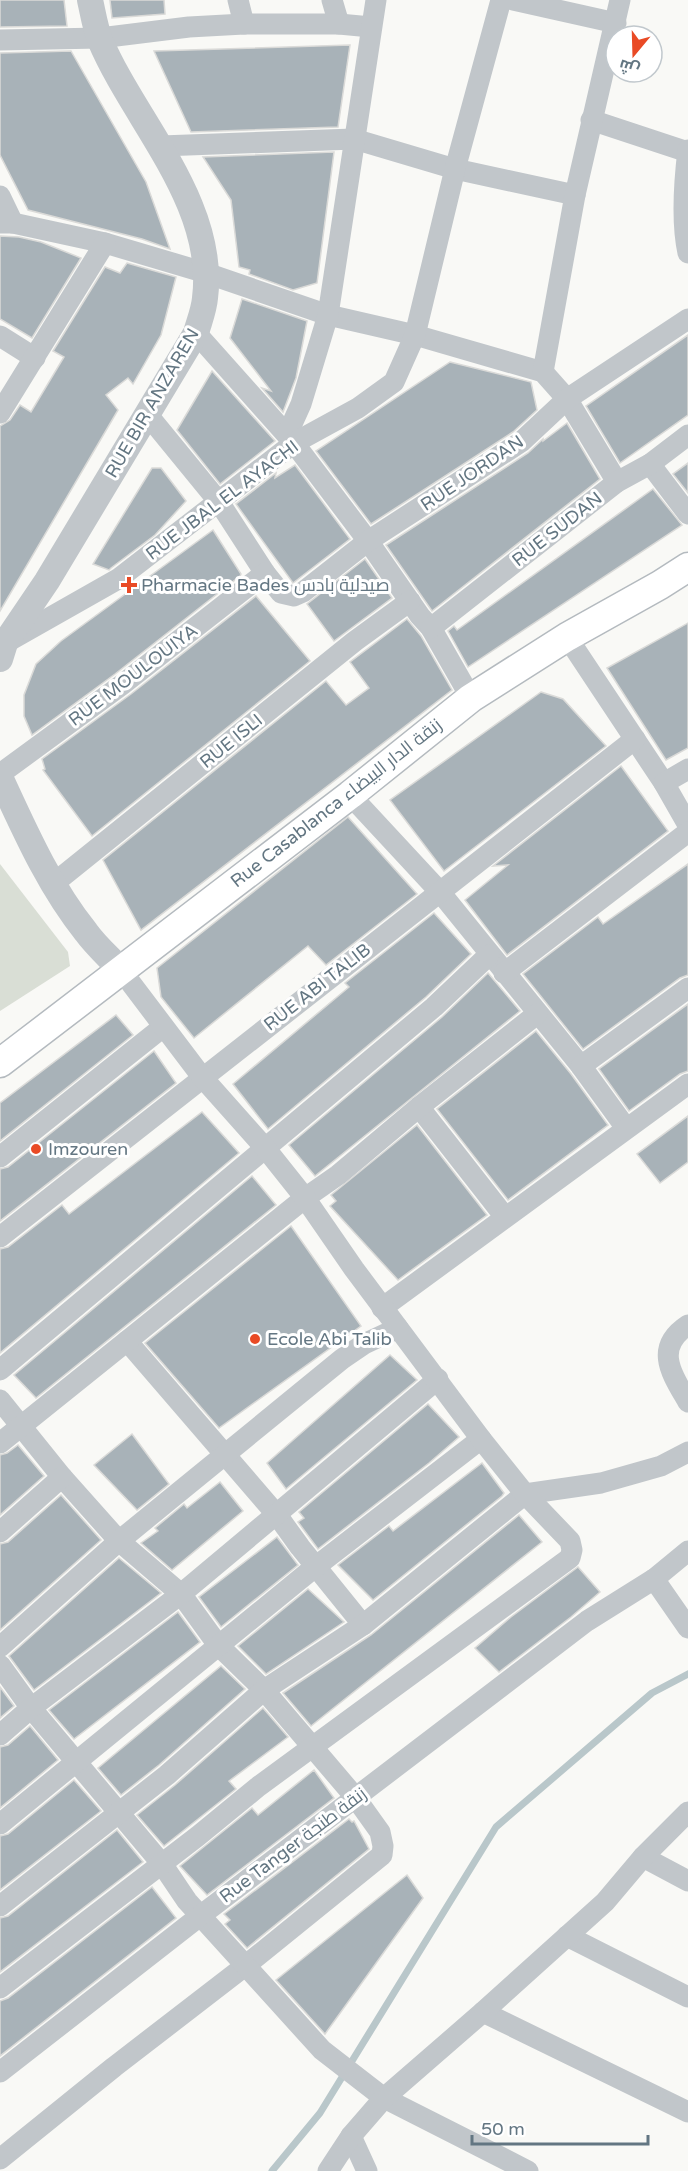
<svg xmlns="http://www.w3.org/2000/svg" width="688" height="2171" font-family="'Varela Round',Cairo,sans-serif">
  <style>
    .green { fill: #d9ded5 }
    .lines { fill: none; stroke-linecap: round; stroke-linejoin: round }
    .stream { stroke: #b9c7ca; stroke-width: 7 }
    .building { fill: #a8b2b8; stroke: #dadad8; stroke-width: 1.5 }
    .secondary-casing { stroke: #b4babf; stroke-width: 31 }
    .minor { stroke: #c1c6ca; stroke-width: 21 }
    .tertiary { stroke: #c1c6ca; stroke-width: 26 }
    .secondary { stroke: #fff; stroke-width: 28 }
    .poi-dot { fill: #e94a25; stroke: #fff; stroke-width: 2 }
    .labels { text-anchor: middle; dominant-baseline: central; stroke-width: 6; stroke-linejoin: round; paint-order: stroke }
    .street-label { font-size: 18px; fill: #637682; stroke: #fff }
    .poi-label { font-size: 18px; fill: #637682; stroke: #fff; text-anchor: start }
  </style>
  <rect width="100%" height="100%" fill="#f9f9f6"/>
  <!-- green -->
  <polygon class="green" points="0,864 68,952 70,966 0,1011"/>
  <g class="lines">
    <!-- stream -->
    <polyline class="stream" points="272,2171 320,2113 496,1827 652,1693 688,1674"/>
  </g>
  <!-- building -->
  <g class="building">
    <polygon points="0,0 64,0 67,26 0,27"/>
    <polygon points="110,0 164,0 165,14 112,18"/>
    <polygon points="350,45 338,127 191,132 154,51"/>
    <polygon points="71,51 146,182 170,249 142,239 28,210 0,155 0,53"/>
    <polygon points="334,152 317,283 293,290 249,274 250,270 239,267 231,200 203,157"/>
    <polygon points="0,236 19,237 41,242 81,258 32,338 0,319"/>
    <polygon points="127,263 176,277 161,335 133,384 128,378 106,395 118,410 0,611 0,426 10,420 20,405 31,412 64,357 53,351 105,267 120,273"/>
    <polygon points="242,299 307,321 296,378 283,412 262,388 271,391 230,338"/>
    <polygon points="688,335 688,415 620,463 586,406"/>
    <polygon points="450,362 531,382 537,410 513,432 371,524 316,451"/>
    <polygon points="212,371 275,441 220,484 177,430"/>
    <polygon points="567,423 600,479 432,611 386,545 528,453 543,439 543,441"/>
    <polygon points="688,463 688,493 673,474"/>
    <polygon points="295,465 350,539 293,583 236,504 276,473 275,478"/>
    <polygon points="152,468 161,468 186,501 155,535 111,568 109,570 93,564"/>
    <polygon points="653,489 682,525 468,667 448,631 454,626 457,630"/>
    <polygon points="213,530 241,574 240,576 115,674 32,735 24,716 24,695 36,664 61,641"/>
    <polygon points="365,559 392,598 334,641 307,604"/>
    <polygon points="256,596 310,661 92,836 43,770 45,769 42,759 131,694"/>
    <polygon points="407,619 421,636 452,690 141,930 103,860 326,681 346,705 369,688 350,662"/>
    <polygon points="688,623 688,748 666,760 607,668"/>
    <polygon points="541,692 563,699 606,746 444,871 390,800"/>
    <polygon points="621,766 668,831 507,955 465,900 508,865 493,866"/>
    <polygon points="348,817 417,894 326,965 308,946 194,1038 161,997 157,968"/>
    <polygon points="688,864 688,975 680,978 583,1049 523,974 598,917 603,924"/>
    <polygon points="434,913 471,954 426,997 268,1129 233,1084 349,987 345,983"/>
    <polygon points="488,973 520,1011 315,1176 289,1145 442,1017"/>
    <polygon points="688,1004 688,1071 680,1074 629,1111 599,1069"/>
    <polygon points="116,1015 133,1035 0,1141 0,1103"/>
    <polygon points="536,1031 571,1074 608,1125 508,1200 437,1109"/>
    <polygon points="154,1051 176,1083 0,1221 0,1169 8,1167"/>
    <polygon points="202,1112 239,1153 0,1353 0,1249 8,1247 62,1205 69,1214"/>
    <polygon points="688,1116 688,1162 660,1183 637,1154"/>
    <polygon points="417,1125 487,1215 398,1280 330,1206 336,1201 331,1195"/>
    <polygon points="252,1176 276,1205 36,1398 14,1375"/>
    <polygon points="291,1226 361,1326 219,1428 145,1343"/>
    <polygon points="390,1355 417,1380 286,1489 267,1463"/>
    <polygon points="428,1404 459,1437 429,1463 318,1549 298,1522 304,1518 299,1512"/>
    <polygon points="132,1434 169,1484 137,1510 94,1465"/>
    <polygon points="18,1445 44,1476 0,1515 0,1455 7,1453"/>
    <polygon points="482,1463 504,1493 502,1496 373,1600 338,1565 389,1526 393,1531"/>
    <polygon points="220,1482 243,1511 172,1570 141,1543 158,1531 155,1528 184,1504 187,1508"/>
    <polygon points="61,1495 101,1540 0,1630 0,1544 8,1542"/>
    <polygon points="519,1515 542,1542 311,1726 283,1693 371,1635"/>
    <polygon points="277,1537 298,1565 221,1627 199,1597"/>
    <polygon points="119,1558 161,1593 34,1690 9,1656"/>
    <polygon points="578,1567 600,1592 571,1617 499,1672 475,1648 511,1617"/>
    <polygon points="308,1589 344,1622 266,1674 238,1646"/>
    <polygon points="178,1612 200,1642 74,1739 49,1710"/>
    <polygon points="221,1666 245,1689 159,1765 121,1795 98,1768"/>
    <polygon points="0,1687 14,1706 0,1718"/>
    <polygon points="263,1708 288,1737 229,1781 236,1789 164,1846 137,1815 175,1785"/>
    <polygon points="30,1726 58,1760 0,1808 0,1747 8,1745"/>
    <polygon points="314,1770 334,1798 207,1895 180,1866 252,1808 258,1815"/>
    <polygon points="74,1780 101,1811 0,1890 0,1836 8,1834"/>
    <polygon points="349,1819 352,1822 354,1821 369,1849 247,1948 225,1924 230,1920 224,1914"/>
    <polygon points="117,1830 143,1862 0,1972 0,1918 8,1916"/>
    <polygon points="407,1875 423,1898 325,2034 276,1980"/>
    <polygon points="152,1887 176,1918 0,2056 0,2001 8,1998"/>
  </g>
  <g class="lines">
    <defs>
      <polyline id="secondary" points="0,1063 350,795 471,698 567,637 660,585 688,567"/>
    </defs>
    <!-- secondary casing -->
    <use href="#secondary" class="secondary-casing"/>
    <!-- minor -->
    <g class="minor">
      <polyline points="238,0 244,24"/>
      <polyline points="332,0 339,24"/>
      <polyline points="513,0 616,23"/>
      <polyline points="0,40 100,38 189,27 244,24 339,24 371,27"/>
      <polyline points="591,120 688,152"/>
      <polyline points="161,146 354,139 455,169 575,195"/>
      <path d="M688,150C684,183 681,221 688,253"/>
      <polyline points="0,196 13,223"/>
      <polyline points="0,223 13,223 105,243 206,273 328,315 415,335 543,372 567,399 617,482"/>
      <polyline points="196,333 294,443 368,541 420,616 431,628 471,698"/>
      <polyline points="0,336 35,358"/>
      <polyline points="543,372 575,195 620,0"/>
      <polyline points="0,413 105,243"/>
      <polyline points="147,414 219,502 265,573 281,593 294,596 303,592 368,541 521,442 567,399 688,319"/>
      <polyline points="287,435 301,404 328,315 376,0"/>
      <polyline points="650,464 688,514"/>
      <polyline points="431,628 617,482 650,464 688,435"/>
      <polyline points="567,637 664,783 688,825"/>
      <polyline points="5,643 118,579 294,443 358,408 394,382 415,335 455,169 501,0"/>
      <polyline points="0,774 123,684 265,573"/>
      <polyline points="664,783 688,769"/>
      <polyline points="350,795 440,892 581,1066 626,1128"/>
      <polyline points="53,884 355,641 410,601"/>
      <polyline points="504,973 688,832"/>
      <polyline points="581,1066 688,988"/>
      <polyline points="419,1107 505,1217"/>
      <polyline points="0,1157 163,1027"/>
      <polyline points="0,1237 635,739"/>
      <polyline points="382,1308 688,1084"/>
      <path d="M688,1325C653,1348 672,1374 688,1402"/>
      <polyline points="127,1341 277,1515 300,1547 363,1625"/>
      <polyline points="0,1370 434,1007 489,955"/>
      <polyline points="0,1400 62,1477 119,1541 181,1594 218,1645 264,1690 355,1797 380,1832 383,1846 382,1855 245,1966 114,2067 0,2159"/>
      <polyline points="0,1443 305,1198 338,1175 419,1107 537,1014"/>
      <polyline points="0,1532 62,1477"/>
      <polyline points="654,1579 688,1628"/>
      <polyline points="0,1647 119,1541 342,1359 364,1344 398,1328"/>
      <polyline points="0,1665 31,1708 162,1864 187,1901 322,2050 384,2098 528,2171"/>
      <polyline points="0,1735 31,1708 181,1594 438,1379"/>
      <polyline points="0,1824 310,1571 481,1439"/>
      <polyline points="643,1857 688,1881"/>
      <polyline points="0,1906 167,1775 264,1690 363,1625 525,1494 601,1483 661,1466 688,1452"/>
      <polyline points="567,1936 688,1997"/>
      <polyline points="0,1988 198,1836 259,1786 570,1558 572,1550 570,1541 525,1494 481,1439 354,1269 305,1198 266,1149 202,1077 121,970"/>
      <polyline points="483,2012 688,2112"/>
      <polyline points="0,2072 200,1916 587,1621 654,1579 688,1551"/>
      <polyline points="351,2136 367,2171"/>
      <polyline points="328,2171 351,2136 384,2098 483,2012 605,1902 643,1857 688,1812"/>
    </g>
    <!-- tertiary -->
    <g class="tertiary">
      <path d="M0,659L5,643L47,581L196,333C199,322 204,310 205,298C217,203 134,121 100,40C95,27 93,13 90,0"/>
      <path d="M0,777C25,831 49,886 86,932C96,946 109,957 121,970"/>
    </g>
    <!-- secondary -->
    <use href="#secondary" class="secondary"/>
  </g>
  <!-- markers -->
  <g class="poi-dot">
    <path d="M126 576h6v6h6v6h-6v6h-6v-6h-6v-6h6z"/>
    <circle cx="36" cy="1149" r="6"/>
    <circle cx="255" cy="1339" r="6"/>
  </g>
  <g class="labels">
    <!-- street labels -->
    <g class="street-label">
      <text transform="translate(152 403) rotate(-60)">RUE BIR ANZAREN</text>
      <text transform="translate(472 473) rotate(-34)">RUE JORDAN</text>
      <text transform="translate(222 500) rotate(-37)">RUE JBAL EL AYACHI</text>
      <text transform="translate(557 529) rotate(-38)">RUE SUDAN</text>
      <text transform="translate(133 675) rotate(-37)">RUE MOULOUIYA</text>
      <text transform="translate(231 741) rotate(-39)">RUE ISLI</text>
      <text transform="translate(336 803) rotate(-38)">Rue Casablanca زنقة الدار البيضاء</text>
      <text transform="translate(317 987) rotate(-38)">RUE ABI TALIB</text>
      <text transform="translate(293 1845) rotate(-37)">Rue Tanger زنقة طنجة</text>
    </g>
    <!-- poi labels -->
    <g class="poi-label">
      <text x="141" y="585">Pharmacie Bades صيدلية بادس</text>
      <text x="48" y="1149">Imzouren</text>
      <text x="267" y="1339">Ecole Abi Talib</text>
    </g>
  </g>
  <!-- north arrow -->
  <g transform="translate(634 54) rotate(199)"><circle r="28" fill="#ffffff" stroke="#c1c8cd" stroke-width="1.5"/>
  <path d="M0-4.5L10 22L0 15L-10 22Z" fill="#e94a25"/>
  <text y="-9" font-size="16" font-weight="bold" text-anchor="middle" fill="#637682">ش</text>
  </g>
  <!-- scale -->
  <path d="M472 2135v9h176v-9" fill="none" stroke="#637682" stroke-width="3"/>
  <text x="481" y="2135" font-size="18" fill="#637682" stroke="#ffffff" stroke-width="4.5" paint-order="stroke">50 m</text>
</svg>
